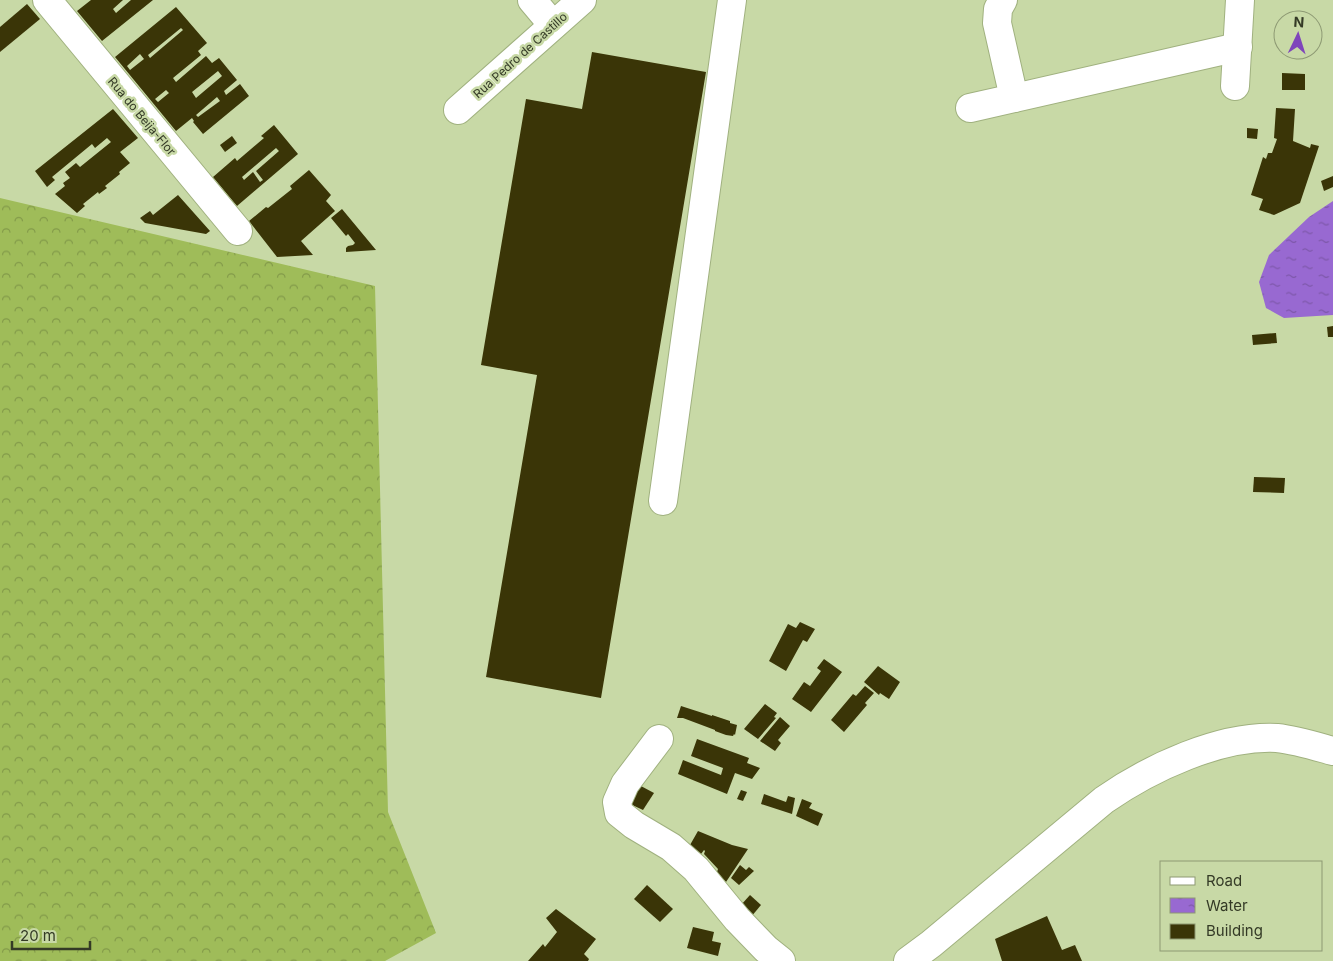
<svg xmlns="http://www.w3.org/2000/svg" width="1333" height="961" font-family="Inter,sans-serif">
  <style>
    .forest { fill: url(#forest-crowns) }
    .water { fill: url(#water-ripples) }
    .building { fill: #3a3507; fill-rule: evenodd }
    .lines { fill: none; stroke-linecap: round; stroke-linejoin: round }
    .minor-casing { stroke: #a0b17f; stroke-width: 30 }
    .minor { stroke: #fff; stroke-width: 28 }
    .labels { text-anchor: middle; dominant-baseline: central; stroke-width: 5; stroke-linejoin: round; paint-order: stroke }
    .street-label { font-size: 12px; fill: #343a26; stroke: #c8d9a6 }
  </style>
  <defs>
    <pattern id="forest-crowns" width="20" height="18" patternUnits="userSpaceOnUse" patternTransform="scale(1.25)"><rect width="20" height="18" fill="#9fbc59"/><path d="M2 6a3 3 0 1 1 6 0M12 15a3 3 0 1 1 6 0" fill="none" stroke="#829a49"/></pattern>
    <pattern id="water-ripples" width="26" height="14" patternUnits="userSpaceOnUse" patternTransform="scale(1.25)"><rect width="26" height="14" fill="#9869d1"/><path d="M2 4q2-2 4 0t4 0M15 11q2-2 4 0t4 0" fill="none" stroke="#7d57a9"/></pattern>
  </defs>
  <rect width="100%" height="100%" fill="#c8d9a6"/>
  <!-- forest -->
  <polygon class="forest" points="0,198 375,286 388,812 436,933 385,961 0,961"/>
  <!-- water -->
  <polygon class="water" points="1333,201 1333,315 1284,318 1266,308 1259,282 1269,255 1309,217"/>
  <!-- building -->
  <g class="building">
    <polygon points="91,0 123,0 113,9 116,13 131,0 153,0 102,41 77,11"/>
    <polygon points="27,4 40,19 0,52 0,27"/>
    <path d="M176,7L207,43L198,51L201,55L173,78L176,82L206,56L212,63L219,58L237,80L224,91L226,95L240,84L249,96L203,134L193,122L194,121L192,118L176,131L115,57ZM181,28L183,30L150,58L148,55ZM140,54L144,59L130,70L127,66ZM218,71L222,76L196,98L192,92ZM166,90L169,93L158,102L155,99ZM217,97L220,101L198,117L196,115Z"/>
    <polygon points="592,52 706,72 601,698 486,677 537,375 481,365 526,99 582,109"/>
    <polygon points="1282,73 1305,74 1305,90 1282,90"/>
    <polygon points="1276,108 1295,109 1293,141 1310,148 1311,144 1319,146 1300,203 1274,215 1259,210 1263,199 1251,195 1263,157 1266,159 1268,153 1272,153 1277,139 1274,138"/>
    <polygon points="113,109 138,138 120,152 130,163 119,172 120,174 105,186 107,188 99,194 98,192 83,204 85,206 77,213 55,194 65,186 63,183 70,178 65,172 76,163 80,167 111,142 107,138 95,148 92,144 52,177 55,180 47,187 35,171"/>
    <path d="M274,125L298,154L237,206L213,177L235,158L237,161L264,138L261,136ZM276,148L279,151L256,171L263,180L260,182L253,172L244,180L242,177Z"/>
    <polygon points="1247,128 1258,129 1257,139 1247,138"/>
    <polygon points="232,136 237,143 225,152 220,145"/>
    <polygon points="309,170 331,195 326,201 335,211 301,241 313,255 277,257 249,221 266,207 268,208 292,189 290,186"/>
    <polygon points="1333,176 1333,187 1324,191 1321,181"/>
    <polygon points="178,195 210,231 206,234 145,223 140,218 150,211 153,215"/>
    <polygon points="342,209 376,250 346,252 346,248 348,246 353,245 355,243 348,234 346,236 331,218"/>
    <polygon points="1333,326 1333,337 1328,337 1327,327"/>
    <polygon points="1276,333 1277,343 1253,345 1252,335"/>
    <polygon points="1254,477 1285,478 1284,493 1253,492"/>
    <polygon points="800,622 815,629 807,642 803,640 786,671 769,661 788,624 796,628"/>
    <polygon points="824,659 842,672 811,712 792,699 804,682 810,686 821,671 817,668"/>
    <polygon points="878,666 900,682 889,699 880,693 879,695 864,682"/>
    <polygon points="865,686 874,693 865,703 867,705 844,732 831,720 853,694 856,696"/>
    <polygon points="765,704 777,713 774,717 776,718 758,739 744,729"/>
    <polygon points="681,706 712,716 712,715 730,721 730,723 737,725 735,735 734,734 733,736 726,735 715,731 715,730 683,718 677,718"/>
    <polygon points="780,717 790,726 778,740 781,743 775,751 760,741"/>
    <polygon points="697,739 749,758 747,763 760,768 752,779 735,773 727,794 678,774 683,760 721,775 723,768 691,756"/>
    <polygon points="639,785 654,793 643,810 628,803"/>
    <polygon points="741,790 747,792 743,801 737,799"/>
    <polygon points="764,794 786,802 788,796 795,798 792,814 761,804"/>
    <polygon points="802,799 812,803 809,808 823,814 818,826 796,816"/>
    <polygon points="698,831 732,845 748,849 726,882 717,872 718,869 704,854 705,851 704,850 701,854 690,845"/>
    <polygon points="740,865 746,870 749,867 754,871 739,885 731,878"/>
    <polygon points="647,885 673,909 660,922 634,899"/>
    <polygon points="750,895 761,905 751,917 741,905"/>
    <polygon points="556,909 596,939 584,954 589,959 588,961 528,961 543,944 545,947 557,932 546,918"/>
    <polygon points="1047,916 1062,950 1075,945 1082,961 1002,961 995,939"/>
    <polygon points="693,927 714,932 712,941 721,943 718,956 687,948"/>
  </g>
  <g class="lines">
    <defs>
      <g id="minor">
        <polyline points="47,0 238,231"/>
        <polyline points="532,0 553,25"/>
        <polyline points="1003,0 998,9 997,23 1014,98"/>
        <polyline points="1235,86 1240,0"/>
        <polyline points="970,108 1238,47"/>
        <polyline points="458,110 582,0"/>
        <polyline points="663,501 732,0"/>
        <polyline points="659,739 625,784 617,802 619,813 634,825 671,847 696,869 737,919 766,949 781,961"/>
        <path d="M908,961L931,944L1104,800C1150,768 1220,735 1277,738C1296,740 1315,746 1333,751"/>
      </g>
    </defs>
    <!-- minor casing -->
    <use href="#minor" class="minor-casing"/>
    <!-- minor -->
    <use href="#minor" class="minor"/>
  </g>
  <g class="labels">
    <!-- street labels -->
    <g class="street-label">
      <text transform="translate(520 55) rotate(-42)">Rua Pedro de Castillo</text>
      <text transform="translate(142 116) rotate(50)">Rua do Beija-Flor</text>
    </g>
  </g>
  <!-- legend -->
  <rect x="1160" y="861" width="162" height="90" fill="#c8d9a6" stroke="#8d9973"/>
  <rect x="1170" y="877" width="25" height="8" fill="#ffffff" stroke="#8d9973"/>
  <text x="1206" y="886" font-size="15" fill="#343a26">Road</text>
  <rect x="1170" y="898" width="25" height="15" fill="url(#water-ripples)" stroke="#8d9973"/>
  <text x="1206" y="911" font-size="15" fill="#343a26">Water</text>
  <rect x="1170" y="924" width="25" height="15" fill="#3a3507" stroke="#8d9973"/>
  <text x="1206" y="936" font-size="15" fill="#343a26">Building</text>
  <!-- north arrow -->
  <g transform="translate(1298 35) rotate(4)"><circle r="24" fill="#c8d9a6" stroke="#8d9973"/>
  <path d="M0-4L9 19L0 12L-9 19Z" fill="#7f45bb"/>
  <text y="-8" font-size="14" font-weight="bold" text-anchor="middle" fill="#343a26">N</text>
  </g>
  <!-- scale -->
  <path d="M12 941v8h78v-8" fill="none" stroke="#343a26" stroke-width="2.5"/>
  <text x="20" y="941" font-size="15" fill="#343a26" stroke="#c8d9a6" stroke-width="4" paint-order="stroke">20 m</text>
</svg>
